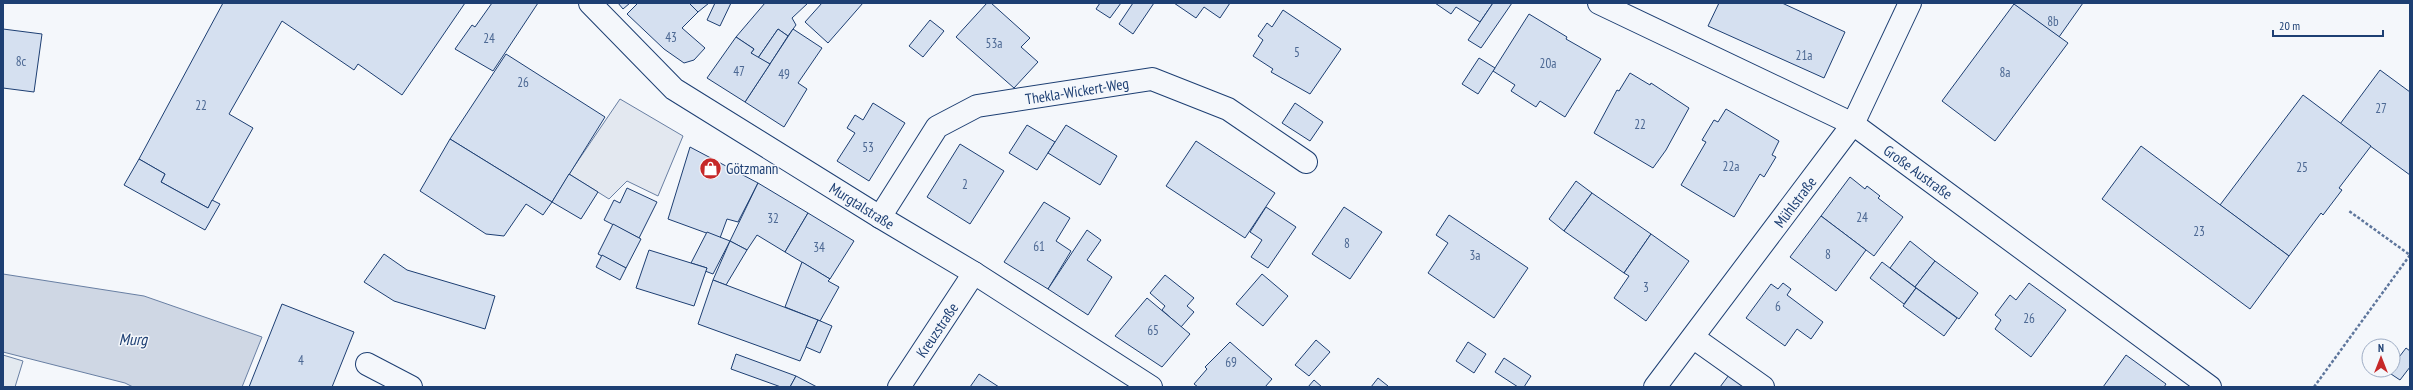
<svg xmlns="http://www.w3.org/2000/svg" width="2413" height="390" font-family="'PT Sans Narrow',sans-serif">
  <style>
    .green { fill: #e3e9f0; stroke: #687fa3 }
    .parking { fill: #e3e8f0; stroke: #687fa3 }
    .water { fill: #cfd7e4; stroke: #687fa3 }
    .building { fill: #d5e0f0; stroke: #1d3f73 }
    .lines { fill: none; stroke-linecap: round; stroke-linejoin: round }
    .minor-casing { stroke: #1d3f73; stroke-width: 24 }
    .path { stroke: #5e769c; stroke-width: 2.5; stroke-dasharray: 3 2; stroke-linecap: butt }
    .minor { stroke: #f4f7fb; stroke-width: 22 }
    .labels { text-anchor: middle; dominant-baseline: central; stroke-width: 3; stroke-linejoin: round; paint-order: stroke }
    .number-label { font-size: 13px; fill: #4b6792 }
    .street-label { font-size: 15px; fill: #1d3f73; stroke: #f4f7fb }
    .poi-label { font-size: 15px; fill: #1d3f73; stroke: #f4f7fb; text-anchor: start }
    .water-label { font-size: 16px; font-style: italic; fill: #1d3f73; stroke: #f4f7fb }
  </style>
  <rect width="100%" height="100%" fill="#f4f7fb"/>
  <!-- green -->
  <polygon class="green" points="3,355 23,361 15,387 3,387"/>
  <!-- parking -->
  <polygon class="parking" points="620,99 683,136 658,196 627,181 609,199 569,174"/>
  <!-- water -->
  <polygon class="water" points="3,274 144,296 262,337 242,387 133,387 125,383 3,352"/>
  <!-- building -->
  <g class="building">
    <polygon points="223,3 465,3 402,95 358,64 354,70 282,21 229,114 253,128 208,208 161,182 165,174 139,159"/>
    <polygon points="492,3 538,3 493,71 455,49 472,25 475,27"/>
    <polygon points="618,3 630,3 623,9"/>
    <polygon points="638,3 689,3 698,12 682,28 705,48 694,60 684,63 664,49 627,14"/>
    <polygon points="689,3 709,3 698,12"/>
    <polygon points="715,3 731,3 720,26 707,20"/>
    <polygon points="765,3 808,3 792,18 796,25 788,36 778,29 758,58 751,53 754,49 736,37"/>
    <polygon points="822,3 863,3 828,43 805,22"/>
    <polygon points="987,3 991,3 1030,38 1021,47 1038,62 1014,88 956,37"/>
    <polygon points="1100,3 1121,3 1110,18 1096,9"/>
    <polygon points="1133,3 1154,3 1133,34 1119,24"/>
    <polygon points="1174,3 1230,3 1220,18 1204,7 1196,18"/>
    <polygon points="1435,3 1493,3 1480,22 1456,7 1451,14"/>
    <polygon points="1493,3 1512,3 1481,48 1468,40"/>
    <polygon points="1719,3 1782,3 1845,32 1824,78 1708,26"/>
    <polygon points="2012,3 2083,3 2059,37"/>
    <polygon points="2014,4 2068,43 1995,141 1942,101"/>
    <polygon points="1283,10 1341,49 1310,94 1271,72 1273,69 1253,56 1263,40 1258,36 1267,23 1272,27"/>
    <polygon points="1529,14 1567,37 1566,39 1601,59 1565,117 1540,101 1536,107 1511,91 1515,85 1493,71"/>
    <polygon points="930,20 944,31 923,57 909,46"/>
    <polygon points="3,29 42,34 34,92 3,88"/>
    <polygon points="778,29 788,36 770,64 758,58"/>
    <polygon points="793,29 822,48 798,83 807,89 784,127 745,102"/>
    <polygon points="736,37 754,49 751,53 770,64 745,102 707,78"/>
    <polygon points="506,54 605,117 552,202 450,139"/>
    <polygon points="1479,58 1495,68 1478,94 1462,84"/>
    <polygon points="2380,70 2410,92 2410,175 2340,124"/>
    <polygon points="1630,73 1650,85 1651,83 1689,108 1666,150 1653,168 1594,133 1617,90 1619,91"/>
    <polygon points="2303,95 2371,146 2339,188 2342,190 2323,215 2321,213 2289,256 2220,205"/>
    <polygon points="873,103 905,123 869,181 837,161 855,133 847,128 855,115 863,120"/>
    <polygon points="1295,103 1323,122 1310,141 1282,123"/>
    <polygon points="1726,109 1779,141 1772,155 1776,157 1764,177 1760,174 1734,217 1681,185 1706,142 1702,140 1714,120 1718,122"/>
    <polygon points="1027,125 1055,142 1037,170 1009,153"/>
    <polygon points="1066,125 1117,156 1100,185 1048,153"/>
    <polygon points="450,139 552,202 543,215 526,204 504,236 486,234 420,191"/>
    <polygon points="1196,141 1275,193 1245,238 1166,186"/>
    <polygon points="960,144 1004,171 970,224 927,197"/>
    <polygon points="2141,146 2289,256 2250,309 2102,199"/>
    <polygon points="690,147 758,183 738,222 727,219 720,238 668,219"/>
    <polygon points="139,159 165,174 161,182 208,208 212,200 220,204 205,230 124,185"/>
    <polygon points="569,174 598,192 581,219 552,202"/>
    <polygon points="1850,177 1865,189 1867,186 1880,196 1878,198 1903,217 1874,256 1821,216"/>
    <polygon points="1576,181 1592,193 1564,231 1549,219"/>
    <polygon points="758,183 808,213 785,252 757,235 747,250 730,241"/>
    <polygon points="627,188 657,202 639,238 604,220 614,200 620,203"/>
    <polygon points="1592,193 1651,234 1624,273 1564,231"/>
    <polygon points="1044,202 1070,218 1056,241 1071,251 1048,289 1004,262"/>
    <polygon points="1266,207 1296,227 1268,268 1251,257 1262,240 1250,232"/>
    <polygon points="1344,207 1382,232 1350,279 1312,254"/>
    <polygon points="808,213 854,241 830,279 785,252"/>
    <polygon points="1449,215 1528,268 1494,318 1428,273 1448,243 1436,235"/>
    <polygon points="1821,216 1866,250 1836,291 1790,257"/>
    <polygon points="613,224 641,239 626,268 598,254"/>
    <polygon points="1087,230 1101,240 1087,260 1112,277 1088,315 1048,289"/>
    <polygon points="707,232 730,241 713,274 705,271 707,268 691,263"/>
    <polygon points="1651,234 1689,261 1646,321 1614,298 1629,276 1624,273"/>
    <polygon points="730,241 747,250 726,285 713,280"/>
    <polygon points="1910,241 1935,261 1915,287 1890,268"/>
    <polygon points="649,250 707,268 694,306 636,288"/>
    <polygon points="384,254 407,270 495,296 485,329 394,301 364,282"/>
    <polygon points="602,255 626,268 620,280 596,267"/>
    <polygon points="1935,261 1978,293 1959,319 1915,287"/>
    <polygon points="802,262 830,279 828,281 839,287 820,321 785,307"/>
    <polygon points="1882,262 1916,288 1904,304 1870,278"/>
    <polygon points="1262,274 1288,296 1263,326 1236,304"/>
    <polygon points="1165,275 1194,298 1187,306 1194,312 1181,327 1162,310 1165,306 1150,293"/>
    <polygon points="713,280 818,320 800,361 698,324"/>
    <polygon points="1783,283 1791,289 1787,295 1823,322 1811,339 1797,329 1785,346 1746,318 1771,284 1778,289"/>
    <polygon points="2029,283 2066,310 2031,357 1995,329 2001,320 1995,315 2010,295 2016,300"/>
    <polygon points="1916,288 1957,318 1944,336 1903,306"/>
    <polygon points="1147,298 1190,334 1162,367 1115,336"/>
    <polygon points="282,304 354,332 332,387 249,387"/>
    <polygon points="818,320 832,326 820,353 806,347"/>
    <polygon points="1316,340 1330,352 1309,376 1295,365"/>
    <polygon points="1230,342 1272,379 1265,387 1198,387 1194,384 1207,369 1205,367"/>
    <polygon points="1468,342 1486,354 1474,373 1456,361"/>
    <polygon points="2406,348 2410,351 2410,367 2400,380 2388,372 2393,370 2393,365"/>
    <polygon points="736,354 796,376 790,387 781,387 731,369"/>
    <polygon points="2126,355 2166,384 2164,387 2103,387"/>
    <polygon points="1504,358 1531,376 1524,387 1518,387 1495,372"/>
    <polygon points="979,374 999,387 970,387"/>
    <polygon points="1729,375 1745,387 1720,387"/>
    <polygon points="796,376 817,387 790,387"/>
    <polygon points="1378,378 1388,386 1388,387 1371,387"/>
    <polygon points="1314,380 1322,387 1308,387"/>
  </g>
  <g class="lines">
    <defs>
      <g id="minor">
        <polyline points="590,3 674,89 880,217 974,273 1151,387"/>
        <polyline points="1599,3 1853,124 2210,387"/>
        <polyline points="880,217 937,127 977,106 1152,79 1228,109 1306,162"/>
        <polyline points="1694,338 1763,387"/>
        <polyline points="367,364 411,387"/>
        <polyline points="899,387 974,273"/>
        <polyline points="1655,387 1853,124 1910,3"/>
      </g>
    </defs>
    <!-- minor casing -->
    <use href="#minor" class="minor-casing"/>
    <!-- path -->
    <polyline class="path" points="2314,387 2410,255 2349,211"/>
    <!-- minor -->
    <use href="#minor" class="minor"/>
  </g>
  <!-- icons -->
  <defs>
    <symbol id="shop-disc" viewBox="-11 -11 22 22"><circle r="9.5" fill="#c62828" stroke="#f4f7fb"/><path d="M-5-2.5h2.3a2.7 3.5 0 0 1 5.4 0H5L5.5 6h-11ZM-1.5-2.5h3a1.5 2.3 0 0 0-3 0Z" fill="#fff"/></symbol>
  </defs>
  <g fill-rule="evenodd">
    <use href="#shop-disc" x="698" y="156" width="25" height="25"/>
  </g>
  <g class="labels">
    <!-- number labels -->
    <g class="number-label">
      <text x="2053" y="21">8b</text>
      <text x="671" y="37">43</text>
      <text x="489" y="38">24</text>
      <text x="994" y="43">53a</text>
      <text x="1297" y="52">5</text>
      <text x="1804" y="55">21a</text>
      <text x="21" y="61">8c</text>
      <text x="1548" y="63">20a</text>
      <text x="739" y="71">47</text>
      <text x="2005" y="72">8a</text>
      <text x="784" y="74">49</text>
      <text x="523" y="82">26</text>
      <text x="201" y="105">22</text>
      <text x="2381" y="108">27</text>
      <text x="1640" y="124">22</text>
      <text x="868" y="147">53</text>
      <text x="1731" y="166">22a</text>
      <text x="2302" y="167">25</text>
      <text x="965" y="184">2</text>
      <text x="1862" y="217">24</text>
      <text x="773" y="218">32</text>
      <text x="2199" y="231">23</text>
      <text x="1347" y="243">8</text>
      <text x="1039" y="246">61</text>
      <text x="819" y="247">34</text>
      <text x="1828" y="254">8</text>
      <text x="1475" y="255">3a</text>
      <text x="1646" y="287">3</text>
      <text x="1778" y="306">6</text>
      <text x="2029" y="318">26</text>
      <text x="1153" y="330">65</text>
      <text x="301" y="360">4</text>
      <text x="1231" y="362">69</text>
    </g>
    <!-- street labels -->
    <g class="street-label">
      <text transform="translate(1077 91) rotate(-9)">Thekla-Wickert-Weg</text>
      <text transform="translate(1918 172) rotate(36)">Große Austraße</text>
      <text transform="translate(1795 202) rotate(-53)">Mühlstraße</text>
      <text transform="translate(862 206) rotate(32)">Murgtalstraße</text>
      <text transform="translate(937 330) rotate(-56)">Kreuzstraße</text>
    </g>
    <!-- poi labels -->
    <g class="poi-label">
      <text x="726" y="168">Götzmann</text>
    </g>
    <!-- water labels -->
    <g class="water-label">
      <text x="133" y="339">Murg</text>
    </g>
  </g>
  <!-- border -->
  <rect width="2413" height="390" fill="none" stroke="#1d3f73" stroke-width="8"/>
  <!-- north arrow -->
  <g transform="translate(2381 358)"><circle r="19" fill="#f4f7fb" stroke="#9eadc5"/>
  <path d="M0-3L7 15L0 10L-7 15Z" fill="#c62828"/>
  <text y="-6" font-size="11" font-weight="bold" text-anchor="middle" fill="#1d3f73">N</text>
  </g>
  <!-- scale -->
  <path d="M2273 30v6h110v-6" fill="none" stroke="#1d3f73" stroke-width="2"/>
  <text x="2279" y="30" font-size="12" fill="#1d3f73" stroke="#f4f7fb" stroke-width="3" paint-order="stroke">20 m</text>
</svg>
